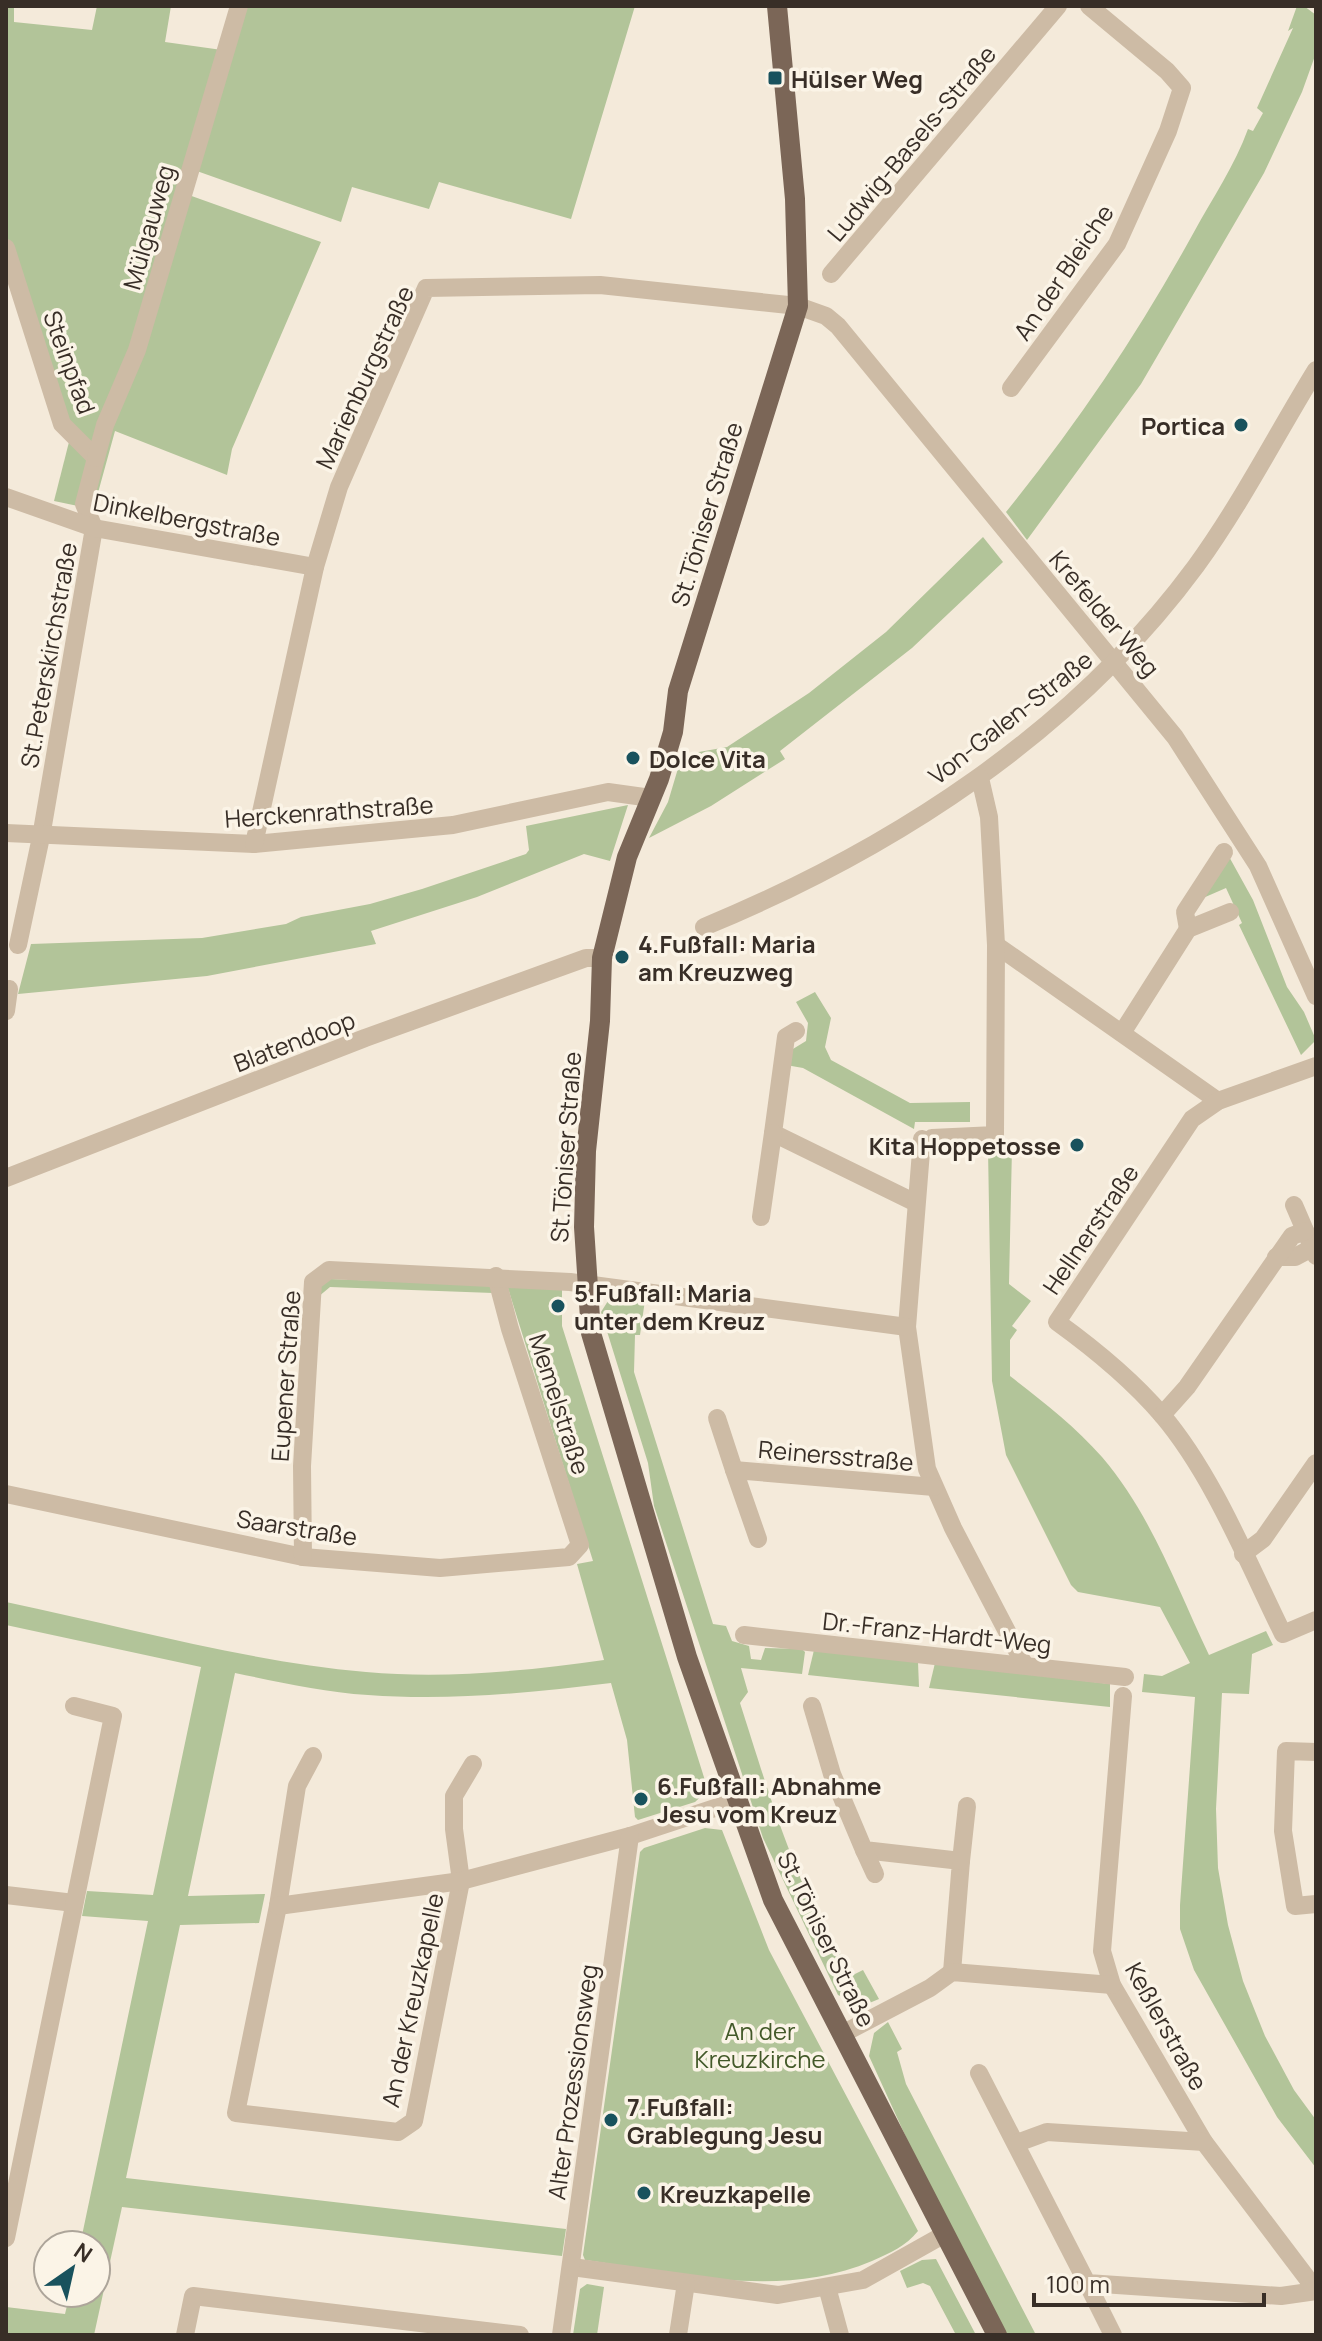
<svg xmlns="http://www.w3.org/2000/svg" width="1322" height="2341" font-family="Manrope,sans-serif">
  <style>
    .green { fill: #b2c499 }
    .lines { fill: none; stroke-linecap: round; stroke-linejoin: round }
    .minor { stroke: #cdbba5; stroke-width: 18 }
    .major { stroke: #7b6657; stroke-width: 20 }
    .poi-dot { fill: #19525d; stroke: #fbf4e7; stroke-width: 3 }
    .labels { text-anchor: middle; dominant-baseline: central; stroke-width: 7; stroke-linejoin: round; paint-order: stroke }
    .poi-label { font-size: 24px; font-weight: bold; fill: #382e27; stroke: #fbf4e7; text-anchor: start }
    .street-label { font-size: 24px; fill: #382e27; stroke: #fbf4e7 }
    .park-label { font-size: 24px; fill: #435929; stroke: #fbf4e7 }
  </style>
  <rect width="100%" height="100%" fill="#f4eada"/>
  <!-- green -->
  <g class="green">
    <polygon points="6,6 14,6 14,22 92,30 97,6 171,6 165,42 222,50 132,348 94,446 66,424 6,238"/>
    <polygon points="244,6 635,6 571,219 439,182 429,209 352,187 341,222 194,170"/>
    <path d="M1297,6H1304L1316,15V53L1302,92L1264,173L1141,384L1027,540L1006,512C1078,423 1139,332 1194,232C1212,199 1235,165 1248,129L1253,131L1263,113L1257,108L1293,28L1288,31Z"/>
    <polygon points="186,194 321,242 232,449 227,475 115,431 93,511 90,511 109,429"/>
    <polygon points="70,438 90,456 78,506 54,501"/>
    <polygon points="983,537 1003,562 912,648 780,751 785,759 711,806 649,838 668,802 682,755 727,747 809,693 886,632"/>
    <polygon points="628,805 610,861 584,854 477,897 371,931 376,944 207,976 18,994 31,944 202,938 286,924 301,917 370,904 422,889 526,854 529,850 526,826"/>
    <polygon points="1227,853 1253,900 1287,987 1304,1012 1316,1040 1301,1055 1239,925 1242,923 1226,888 1203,898"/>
    <polygon points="815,992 831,1018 825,1047 831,1060 910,1103 970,1102 970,1122 915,1122 914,1129 803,1068 786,1065 788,1052 806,1041 808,1023 796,1002"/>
    <path d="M1012,1148L1009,1284L1031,1301L1012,1326L1017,1330L1010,1340V1376C1042,1401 1075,1426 1102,1457C1151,1514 1177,1588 1209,1655L1266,1631L1273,1645L1252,1654L1249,1694L1222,1693L1216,1809L1218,1868L1228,1925L1243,1981L1265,2036L1294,2090L1316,2120V2168L1277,2117L1194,1970L1180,1929V1905L1195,1697L1142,1692L1144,1674L1162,1676L1190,1663L1160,1607L1078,1592L1071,1585L1006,1455L992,1381L988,1149Z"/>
    <polygon points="330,1279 490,1285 493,1293 330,1287 318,1297 319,1286"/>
    <path d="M507,1285L562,1287V1326L708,1790L695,1802L638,1820L635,1817L627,1740L611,1683C530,1693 449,1701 368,1695C323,1692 279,1682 235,1673L188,1896L265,1894L259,1923L180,1925L126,2178L566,2229L562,2256L122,2207L94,2335H6V2307L65,2314L70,2293H96V2245H80L148,1921L82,1916L87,1891L153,1895L201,1667L6,1625V1602C125,1627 245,1661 366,1672C446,1679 526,1671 604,1660L577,1564L593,1561Z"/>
    <path d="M621,1298L645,1300L640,1335H635L634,1372L713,1624L726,1626L732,1641L749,1646L751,1659L761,1660L765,1648L802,1649L805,1652L802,1674L741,1668L748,1692L740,1703C767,1786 800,1906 855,1974L863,1970L879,1999L862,2006L838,1995L763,1838L654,1506L648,1463L601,1312L608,1301Z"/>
    <polygon points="814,1650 918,1662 919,1687 808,1675"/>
    <polygon points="935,1663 1110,1684 1110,1707 929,1688"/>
    <path d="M705,1828L722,1830L769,1950L918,2231C906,2246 890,2253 872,2261C780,2300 680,2273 585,2260L583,2255L640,1852L644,1848Z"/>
    <polygon points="888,2022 902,2049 897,2052 906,2084 1036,2335 1007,2335 921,2170 869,2056 874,2033"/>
    <polygon points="936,2259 976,2335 956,2335 930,2286 923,2283 907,2288 900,2271 922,2260"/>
    <polygon points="587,2284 604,2287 597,2335 573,2335 580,2289"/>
  </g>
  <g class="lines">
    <!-- minor -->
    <g class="minor">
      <polyline points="6,248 62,424 96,458 84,504 94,528 41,837 18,945"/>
      <polyline points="831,274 1058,6"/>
      <polyline points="1011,388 1117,244 1168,131 1182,88 1167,71 1089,6"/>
      <polyline points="96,458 105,425 137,350 239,6"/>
      <polyline points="6,497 94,528 315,567"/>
      <polyline points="6,833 254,844 453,825 608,792 651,798"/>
      <polyline points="254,844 315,567 339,487 426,288 600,285 798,306 826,316 838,326 1175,737 1258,866 1316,996"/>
      <path d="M704,927C893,849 1073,733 1196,566C1241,504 1276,435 1316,370"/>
      <polyline points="1188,929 1185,912 1224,852"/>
      <polyline points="996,945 1218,1101"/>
      <polyline points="6,1011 9,989"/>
      <polyline points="796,1031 786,1037 773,1133 916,1203"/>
      <polyline points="1122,1033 1188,929 1230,912"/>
      <path d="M1316,1066L1218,1101L1192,1119L1057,1322C1093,1348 1133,1381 1162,1415C1213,1475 1248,1563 1283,1634L1316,1620"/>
      <polyline points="932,1138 995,1135 996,945 989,817 980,778"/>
      <polyline points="922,1139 907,1327 927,1469 953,1528 1024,1664"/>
      <polyline points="6,1178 365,1038 586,958 602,958"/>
      <polyline points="1294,1205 1316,1256"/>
      <polyline points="761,1217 773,1133"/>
      <polyline points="1276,1257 1295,1257 1312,1248"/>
      <polyline points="1162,1415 1187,1387 1292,1236 1305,1231"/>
      <polyline points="717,1418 734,1470"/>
      <polyline points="6,1494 303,1557 440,1568 569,1557 580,1545 510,1329 496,1276"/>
      <polyline points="758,1539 734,1470 934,1487"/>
      <polyline points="1243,1554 1263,1539 1316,1463"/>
      <polyline points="303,1557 302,1466 313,1282 329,1270 570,1282 907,1327"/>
      <polyline points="744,1635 1125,1677"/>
      <polyline points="1123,1696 1102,1951 1112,1985 1204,2142 1316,2290"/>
      <polyline points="812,1706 832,1774 864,1850 961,1861 952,1972"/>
      <polyline points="1316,1752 1286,1751 1283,1831 1295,1906 1316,1904"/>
      <polyline points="313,1756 297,1786 278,1906 236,2113 398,2132 414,2121 461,1881 454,1829 454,1796 473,1764"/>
      <polyline points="864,1850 875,1874"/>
      <polyline points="961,1861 967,1806"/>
      <polyline points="6,1895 74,1903"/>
      <polyline points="278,1906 461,1881 630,1836 736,1801"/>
      <polyline points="844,2033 930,1988 952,1972 1112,1985"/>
      <polyline points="979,2073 1087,2283 1281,2296 1316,2291"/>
      <polyline points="1017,2143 1047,2132 1204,2142"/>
      <polyline points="6,2238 113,1716 74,1706"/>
      <polyline points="572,2267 778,2295 863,2280 945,2234"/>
      <polyline points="1087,2283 1113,2335"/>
      <polyline points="827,2287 840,2335"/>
      <polyline points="185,2335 193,2296 520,2335"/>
      <polyline points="561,2335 630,1836"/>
      <polyline points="678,2335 686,2283"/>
    </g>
    <!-- major -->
    <polyline class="major" points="777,6 795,199 798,306 678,691 673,732 659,779 627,857 602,958 600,1021 586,1151 584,1227 591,1333 687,1657 773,1900 997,2335"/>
  </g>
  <!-- markers -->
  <g class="poi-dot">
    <rect x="767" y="70" width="16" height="16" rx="4"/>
    <circle cx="1241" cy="425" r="8"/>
    <circle cx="633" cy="758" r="8"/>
    <circle cx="622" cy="957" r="8"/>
    <circle cx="1077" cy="1145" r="8"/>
    <circle cx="558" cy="1306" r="8"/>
    <circle cx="641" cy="1799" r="8"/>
    <circle cx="611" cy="2120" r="8"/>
    <circle cx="644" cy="2193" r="8"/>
  </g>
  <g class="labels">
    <!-- poi labels -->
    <g class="poi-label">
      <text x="791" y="78">Hülser Weg</text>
      <text x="1225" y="425" text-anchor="end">Portica</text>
      <text x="649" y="758">Dolce Vita</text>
      <text x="638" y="943">4.Fußfall: Maria<tspan x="638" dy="28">am Kreuzweg</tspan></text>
      <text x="1061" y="1145" text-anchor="end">Kita Hoppetosse</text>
      <text x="574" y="1292">5.Fußfall: Maria<tspan x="574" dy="28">unter dem Kreuz</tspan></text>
      <text x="657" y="1785">6.Fußfall: Abnahme<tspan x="657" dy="28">Jesu vom Kreuz</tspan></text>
      <text x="627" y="2106">7.Fußfall:<tspan x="627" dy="28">Grablegung Jesu</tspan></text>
      <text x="660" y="2193">Kreuzkapelle</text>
    </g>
    <!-- street labels -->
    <g class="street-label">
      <text transform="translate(911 143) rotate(-50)">Ludwig-Basels-Straße</text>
      <text transform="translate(148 227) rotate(-74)">Mülgauweg</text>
      <text transform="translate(1063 272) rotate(-56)">An der Bleiche</text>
      <text transform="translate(70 362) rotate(70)">Steinpfad</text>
      <text transform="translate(364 377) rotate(-65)">Marienburgstraße</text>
      <text transform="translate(706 514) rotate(-73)">St.Töniser Straße</text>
      <text transform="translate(187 519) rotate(11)">Dinkelbergstraße</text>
      <text transform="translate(1105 613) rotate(50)">Krefelder Weg</text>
      <text transform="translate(48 655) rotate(-80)">St.Peterskirchstraße</text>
      <text transform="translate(1010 717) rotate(-38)">Von-Galen-Straße</text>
      <text transform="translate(329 811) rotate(-4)">Herckenrathstraße</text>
      <text transform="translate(294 1041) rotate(-21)">Blatendoop</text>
      <text transform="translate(565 1147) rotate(-86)">St.Töniser Straße</text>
      <text transform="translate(1090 1229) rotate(-56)">Hellnerstraße</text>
      <text transform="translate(285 1376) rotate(-86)">Eupener Straße</text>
      <text transform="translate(560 1404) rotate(72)">Memelstraße</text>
      <text transform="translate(836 1455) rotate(5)">Reinersstraße</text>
      <text transform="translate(297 1527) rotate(9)">Saarstraße</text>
      <text transform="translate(937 1632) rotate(6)">Dr.-Franz-Hardt-Weg</text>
      <text transform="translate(827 1939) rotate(64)">St.Töniser Straße</text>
      <text transform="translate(412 2000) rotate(-78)">An der Kreuzkapelle</text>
      <text transform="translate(1167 2026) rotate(61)">Keßlerstraße</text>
      <text transform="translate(572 2082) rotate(-82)">Alter Prozessionsweg</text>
    </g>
    <!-- park labels -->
    <g class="park-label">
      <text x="760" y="2030">An der<tspan x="760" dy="28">Kreuzkirche</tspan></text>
    </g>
  </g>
  <!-- border -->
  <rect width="1322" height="2341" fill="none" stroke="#382e27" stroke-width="16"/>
  <!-- north arrow -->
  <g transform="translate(72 2269) rotate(34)"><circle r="38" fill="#fbf4e7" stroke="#ada59a" stroke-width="2"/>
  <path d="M0-6L14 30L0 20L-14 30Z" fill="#19525d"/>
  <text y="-12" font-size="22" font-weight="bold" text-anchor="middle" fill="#382e27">N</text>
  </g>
  <!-- scale -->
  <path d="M1034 2293v12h230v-12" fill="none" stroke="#382e27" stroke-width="4"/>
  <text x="1046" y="2293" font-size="24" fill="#382e27" stroke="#fbf4e7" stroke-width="6" paint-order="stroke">100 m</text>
</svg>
